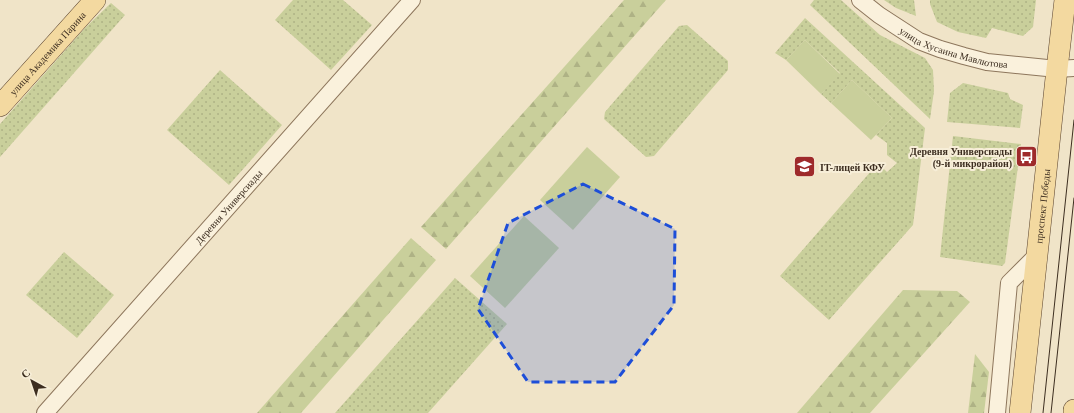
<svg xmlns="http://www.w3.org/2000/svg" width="1074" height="413" font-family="Georgia,serif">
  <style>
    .grass { fill: url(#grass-dots) }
    .forest { fill: url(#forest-firs) }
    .garden { fill: #c9cf9b }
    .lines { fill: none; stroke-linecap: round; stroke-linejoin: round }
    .minor-casing { stroke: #8d765c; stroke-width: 18 }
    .major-casing { stroke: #5b4430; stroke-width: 22 }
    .minor { stroke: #faf1dc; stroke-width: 16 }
    .major { stroke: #f3d9a0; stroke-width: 21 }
    .tram { stroke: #3d2e20; stroke-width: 1 }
    .marked { fill: #1d4ed8; fill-opacity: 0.2; stroke: #1d4ed8; stroke-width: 3; stroke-dasharray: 8 5; stroke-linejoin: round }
    .labels { text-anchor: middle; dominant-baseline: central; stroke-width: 4; stroke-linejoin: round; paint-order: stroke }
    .street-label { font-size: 10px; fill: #3d2e20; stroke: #f7eed8 }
    .poi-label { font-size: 10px; font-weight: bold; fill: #3d2e20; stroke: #f7eed8; text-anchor: end }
  </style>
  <defs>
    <pattern id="grass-dots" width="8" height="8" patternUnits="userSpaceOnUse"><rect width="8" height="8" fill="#c9cf9b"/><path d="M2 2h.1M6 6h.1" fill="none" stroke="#aeb285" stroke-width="1.8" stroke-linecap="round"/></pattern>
    <pattern id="forest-firs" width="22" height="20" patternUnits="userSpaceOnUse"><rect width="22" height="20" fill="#c9cf9b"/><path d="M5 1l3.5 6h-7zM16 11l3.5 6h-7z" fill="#aeb285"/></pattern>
  </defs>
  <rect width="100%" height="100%" fill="#f0e4c8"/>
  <!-- grass -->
  <g class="grass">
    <polygon points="293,0 343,0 372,25 331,70 275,20"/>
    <polygon points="814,0 841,0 880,35 925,58 933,70 934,91 930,119 810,5"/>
    <polygon points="884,0 914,0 916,16 896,8"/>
    <polygon points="930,0 1036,0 1033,27 1023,36 992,28 986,38 958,32 937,22 930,4"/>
    <polygon points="111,3 125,15 0,157 0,124 85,28"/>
    <polygon points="805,18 925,128 913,225 829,320 780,276 878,163 887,172 897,163 887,155 887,143 876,135 892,118 852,80 831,103 821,94 840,73 805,40 786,60 775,53"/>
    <polygon points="687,25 728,61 728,70 654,156 646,157 604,119 605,112 679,26"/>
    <polygon points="220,70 282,125 229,185 167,130"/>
    <polygon points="963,83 1008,93 1010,99 1023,105 1020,128 947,122 950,93"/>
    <polygon points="953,136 1021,144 1005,263 1002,266 940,257"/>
    <polygon points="64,252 114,295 77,338 26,295"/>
    <polygon points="455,278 507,324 428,413 335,413"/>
  </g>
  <!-- forest -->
  <g class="forest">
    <polygon points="624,0 666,0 446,249 421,227"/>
    <polygon points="411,238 436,260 301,413 257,413"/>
    <polygon points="903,290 957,291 970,302 870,413 797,413"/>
    <polygon points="975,354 989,372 984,413 968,413"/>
  </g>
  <!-- garden -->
  <g class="garden">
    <polygon points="805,40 840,74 821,94 786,60"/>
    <polygon points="852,80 892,118 871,140 831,103"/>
    <polygon points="587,147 620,177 573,230 540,200"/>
    <polygon points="524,216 559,248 505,308 470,276"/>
  </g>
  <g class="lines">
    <defs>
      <g id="minor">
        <path id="s1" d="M860,0L879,15L919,41L940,49L964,56L987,62L1057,69L1074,68"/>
        <path id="s2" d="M45,413L412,0"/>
        <polyline points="997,413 1009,283 1037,255"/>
      </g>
      <g id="major">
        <path id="s3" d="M0,106L95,0"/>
        <path id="s4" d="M1020,413L1057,69L1065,0"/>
        <polyline points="1074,413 1074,410"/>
      </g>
    </defs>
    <!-- minor casing -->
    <use href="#minor" class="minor-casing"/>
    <!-- major casing -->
    <use href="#major" class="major-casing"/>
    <!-- minor -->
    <use href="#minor" class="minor"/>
    <!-- major -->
    <use href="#major" class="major"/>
    <!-- tram -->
    <g class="tram">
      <polyline points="1043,413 1074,120"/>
      <polyline points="1051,413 1074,198"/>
    </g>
  </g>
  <!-- marked area -->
  <path class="marked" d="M583,184L675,229L674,305L615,382H528L478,309L508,223Z"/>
  <!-- icons -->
  <defs>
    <symbol id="bus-square" viewBox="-11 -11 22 22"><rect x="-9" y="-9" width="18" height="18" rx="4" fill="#9e2a2b" stroke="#f7eed8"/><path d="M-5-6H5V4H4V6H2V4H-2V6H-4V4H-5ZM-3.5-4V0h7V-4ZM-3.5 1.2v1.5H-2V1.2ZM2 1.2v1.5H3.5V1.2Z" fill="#fff"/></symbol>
    <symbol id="school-square" viewBox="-11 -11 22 22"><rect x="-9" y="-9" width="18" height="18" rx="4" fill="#9e2a2b" stroke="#f7eed8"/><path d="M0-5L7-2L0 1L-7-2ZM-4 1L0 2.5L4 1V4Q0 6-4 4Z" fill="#fff"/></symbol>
  </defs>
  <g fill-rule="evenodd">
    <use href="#bus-square" x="1014" y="144" width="25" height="25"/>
    <use href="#school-square" x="792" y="154" width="25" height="25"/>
  </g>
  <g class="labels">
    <!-- street labels -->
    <g class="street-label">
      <text stroke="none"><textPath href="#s1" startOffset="107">улица Хусаина Мавлютова</textPath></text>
      <text stroke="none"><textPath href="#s3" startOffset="71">улица Академика Парина</textPath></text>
      <text stroke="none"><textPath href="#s4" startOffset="208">проспект Победы</textPath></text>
      <text stroke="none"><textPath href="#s2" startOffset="276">Деревня Универсиады</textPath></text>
    </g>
    <!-- poi labels -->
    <g class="poi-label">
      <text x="1012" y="151">Деревня Универсиады<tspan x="1012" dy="12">(9-й микрорайон)</tspan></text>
      <text x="820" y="167" text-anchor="start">IT-лицей КФУ</text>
    </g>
  </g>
  <!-- north arrow -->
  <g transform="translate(32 381) rotate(320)" stroke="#f7eed8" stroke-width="3" paint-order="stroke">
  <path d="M0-3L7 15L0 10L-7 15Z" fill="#3d2e20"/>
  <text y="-6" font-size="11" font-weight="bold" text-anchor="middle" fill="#3d2e20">С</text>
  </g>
</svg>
